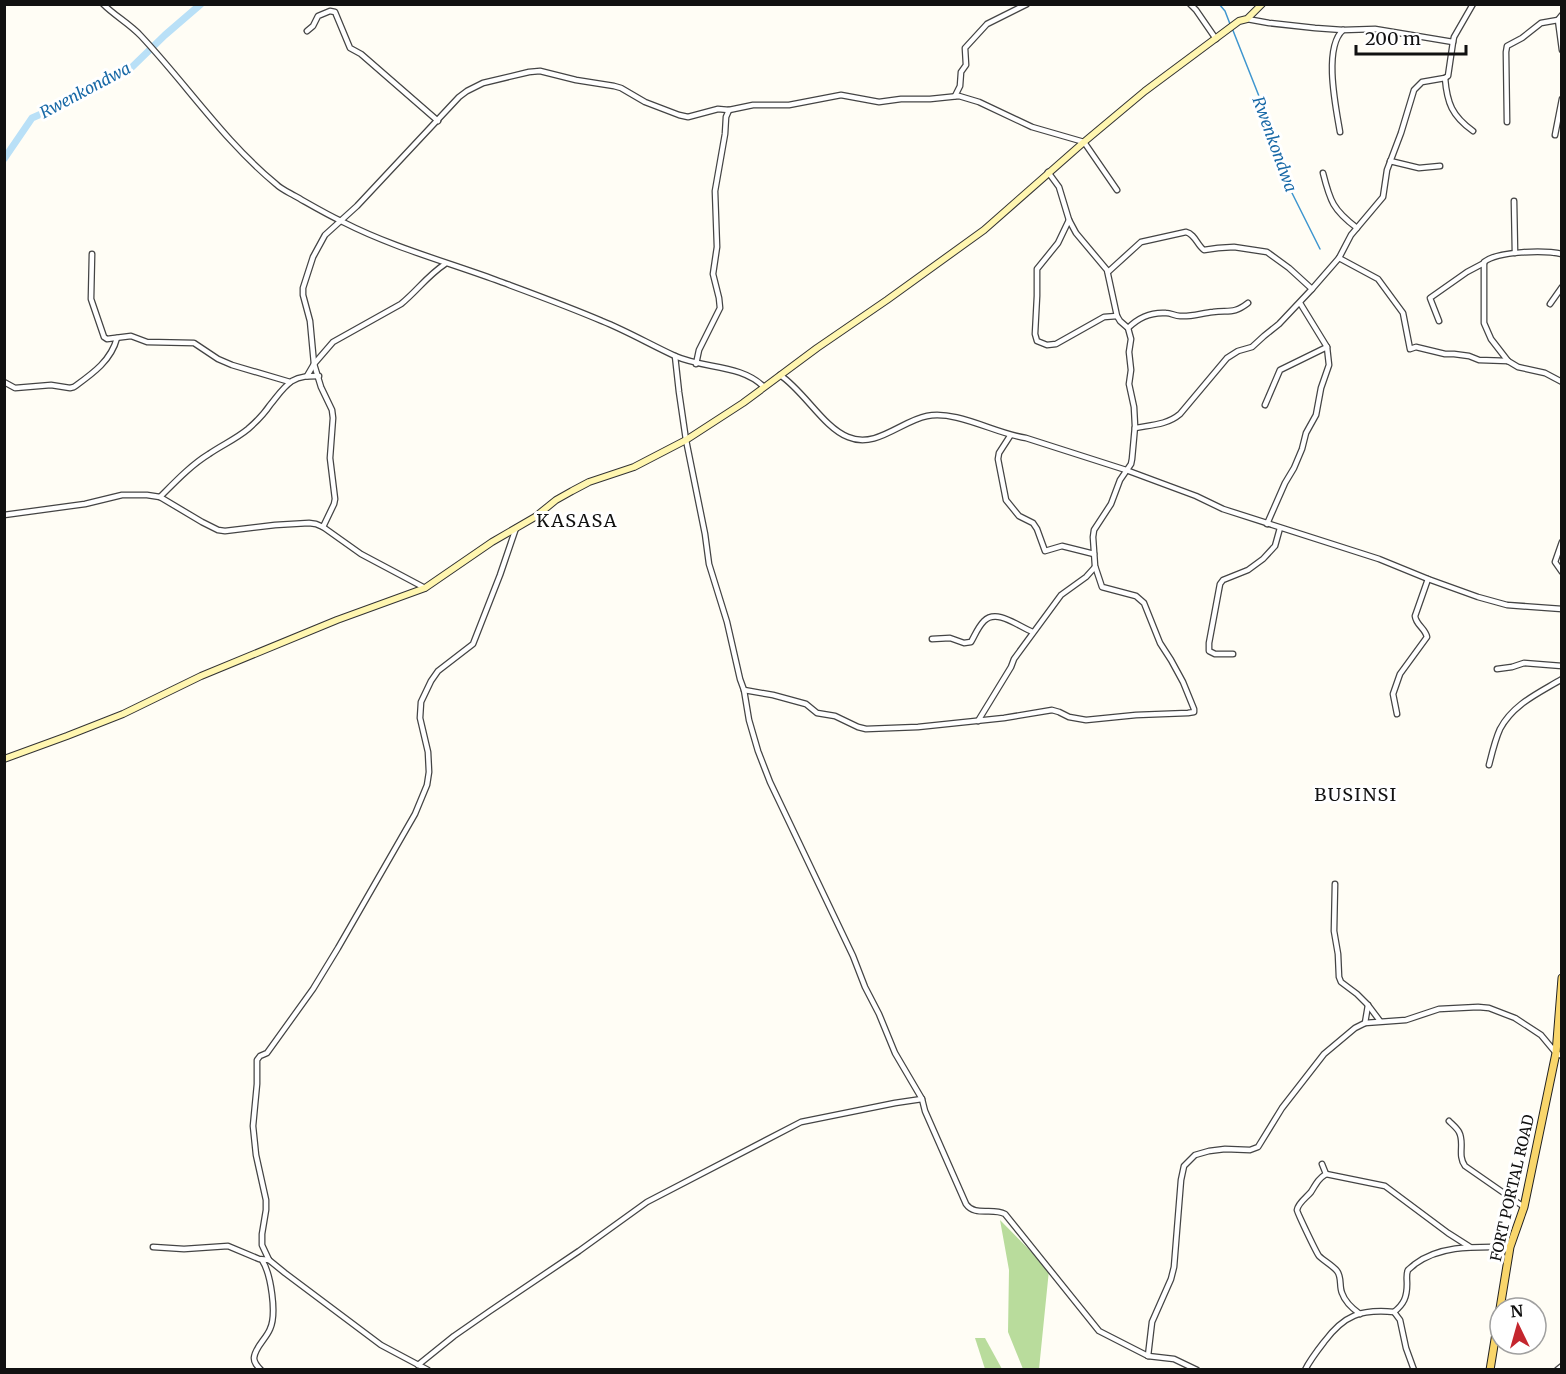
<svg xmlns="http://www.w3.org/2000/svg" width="1566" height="1374" font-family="Merriweather,serif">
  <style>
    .forest { fill: #b9dc9c }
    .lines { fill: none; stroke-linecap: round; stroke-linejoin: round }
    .stream { stroke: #3f96cf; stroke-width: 1.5 }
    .river { stroke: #b9e0f7; stroke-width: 7 }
    .street-casing { stroke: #444; stroke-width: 7 }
    .secondary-casing { stroke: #333; stroke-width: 8 }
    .primary-casing { stroke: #222; stroke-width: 9 }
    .street { stroke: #fff; stroke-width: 4.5 }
    .secondary { stroke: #fff6b0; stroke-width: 6 }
    .primary { stroke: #f9d66b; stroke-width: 7 }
    .labels { text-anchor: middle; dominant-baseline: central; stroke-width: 6; stroke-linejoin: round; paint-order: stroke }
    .street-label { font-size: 15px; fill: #111; stroke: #fff }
    .water-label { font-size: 16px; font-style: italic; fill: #1768a6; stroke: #fff }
    .quarter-label { font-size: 18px; letter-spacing: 1.5px; fill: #111; stroke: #fff }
  </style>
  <rect width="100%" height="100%" fill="#fffdf5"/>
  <!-- forest -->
  <g class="forest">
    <polygon points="1000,1220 1049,1270 1039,1369 1023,1369 1008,1332 1009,1270"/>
    <polygon points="975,1338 985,1338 1002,1369 985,1369"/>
  </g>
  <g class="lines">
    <!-- stream -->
    <g class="stream">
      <polyline points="1219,4 1225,11 1230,24"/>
      <polyline points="1232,28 1274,134 1283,175 1320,249"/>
    </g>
    <!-- river -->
    <polyline class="river" points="4,159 32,118 82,96 130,69 165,35 201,4"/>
    <defs>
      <g id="street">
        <path d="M103,4C115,16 130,24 141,36C187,85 224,141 276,184C281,189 288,192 295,196C311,205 326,214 343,222C392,247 444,261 496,280C531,293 567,306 602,321C627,331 651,345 675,356C704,369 741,364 764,387"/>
        <polyline points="1190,4 1196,10 1216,39"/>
        <polyline points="1562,15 1558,20 1562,50"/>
        <polyline points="1247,19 1269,23 1315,28 1343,30 1375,29 1453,42 1454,37 1473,4"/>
        <polyline points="307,31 313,26 318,16 330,11 335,12 350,48 361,54 438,121"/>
        <path d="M1445,78C1447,103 1452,116 1473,131"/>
        <polyline points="955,96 960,86 961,72 966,65 965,48 987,24 1027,4"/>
        <polyline points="1507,122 1506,52 1507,46 1522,38 1541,23 1558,20"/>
        <path d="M1340,132C1336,108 1323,48 1343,30"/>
        <polyline points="1555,135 1562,99"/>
        <polyline points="1390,161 1419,168 1440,166"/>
        <path d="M1323,173C1330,201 1333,210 1357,228"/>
        <polyline points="1514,201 1515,253"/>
        <polyline points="1069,220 1058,243 1037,269 1037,296 1035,334 1037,341 1047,345 1056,344 1104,317 1117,316"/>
        <polyline points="92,254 91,299 104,337 107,339 131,336 147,342 194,343 218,359 232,365 290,382"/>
        <polyline points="1339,258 1378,279 1403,313 1410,349 1416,347 1445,354 1454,354 1469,356 1479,360 1508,361 1518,367 1545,373 1562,382"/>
        <path d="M1108,272L1141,242L1186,232C1195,234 1197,245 1204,250L1218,248L1234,247L1267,252L1289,268L1312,289"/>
        <polyline points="1550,304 1562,287"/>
        <polyline points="1439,321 1430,298 1467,272 1484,263"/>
        <path d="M1128,328C1138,318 1151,312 1166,313C1171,313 1175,316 1180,316C1191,317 1202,313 1213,312C1229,310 1234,314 1248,303"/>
        <path d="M675,356L679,392L686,440L705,534L709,564L727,622L740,679L744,690L749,720L758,751L770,782L853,956L865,987L879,1014L895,1053L922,1099L925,1111L966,1204C975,1217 992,1207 1005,1214L1099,1331L1148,1356L1174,1359L1197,1370"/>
        <path d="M1508,361L1491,339L1484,323V262C1498,251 1544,250 1562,254"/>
        <polyline points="696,364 699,350 720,308 719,298 713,274 717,247 715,191 725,134 726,117 729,110"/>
        <path d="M780,375C804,391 824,428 848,437C876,449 901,421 927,416C957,410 996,434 1026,438L1126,470L1196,496L1223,509L1379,559L1428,579L1478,597L1507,605L1562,609"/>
        <path d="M307,376L314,364L333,342L401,304C417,291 427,276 445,264"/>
        <path d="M4,382L15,388L51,385L70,388L74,387C92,374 111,361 117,338"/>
        <polyline points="1265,405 1280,370 1327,347"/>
        <path d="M1135,428C1151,425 1167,425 1180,414L1227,358L1238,351L1252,347L1264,336L1279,324L1312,289L1339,258L1351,235L1383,197L1387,170L1401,133L1414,90L1422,82L1445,78L1448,76L1453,42"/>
        <polyline points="1010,436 999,453 998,459 1006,500 1019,516 1033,523 1037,529 1045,551 1062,546 1094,554"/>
        <path d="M160,497C175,482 191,465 209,454C222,445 236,439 248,429C256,422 264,414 270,405C277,397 282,388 292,381C300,376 309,376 319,376"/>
        <polyline points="4,515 85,504 122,495 147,495 160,497 202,522 218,530 225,531 275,525 309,523 316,524 323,527 361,554 425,588"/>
        <polyline points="1267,524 1285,483 1294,468 1302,449 1306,433 1316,415 1321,388 1329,365 1327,347 1300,303"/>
        <polyline points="323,527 334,504 335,499 330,458 333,418 332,410 321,387 314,364 310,321 303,295 303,288 313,257 325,235 357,206 459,97 467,91 483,83 529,72 540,71 576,80 614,86 621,88 645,102 679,115 688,117 718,109 729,110 753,105 789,105 841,95 879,102 901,99 930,99 959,96 979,102 1032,127 1084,142 1117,190"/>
        <polyline points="1562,542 1555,562 1562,572"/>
        <path d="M932,639L950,638L964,643L971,642C975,635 978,627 984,621C997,608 1019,627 1033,632"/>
        <polyline points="1233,654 1215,654 1209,651 1209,643 1220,584 1223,580 1248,570 1263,559 1275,546 1280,528"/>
        <polyline points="1497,669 1512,667 1524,663 1562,666"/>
        <polyline points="744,690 773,695 806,704 817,713 835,716 858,727 866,729 918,727 1004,718 1052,710 1059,712 1069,717 1086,720 1136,715 1188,713 1194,712 1194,709 1183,682 1171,660 1160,643 1144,603 1136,596 1102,587 1095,566 1093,537 1094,530 1111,504 1120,480 1131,464 1132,459 1135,426 1134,407 1129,384 1131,370 1129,352 1131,339 1128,328 1120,321 1117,316 1107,270 1076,233 1069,220 1059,187 1048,172"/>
        <path d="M1397,714L1393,694L1400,674L1427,637C1425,628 1416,625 1415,616L1428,579"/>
        <polyline points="978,721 1011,667 1014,659 1061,595 1086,577 1095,567"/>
        <path d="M1489,765C1492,753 1495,740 1500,729C1513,704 1539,693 1562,679"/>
        <polyline points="1335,884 1334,931 1338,954 1339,977 1341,982 1357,994 1368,1005 1380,1021"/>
        <polyline points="1365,1023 1368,1005"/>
        <path d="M1449,1121C1452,1124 1457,1128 1459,1132C1465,1143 1457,1155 1465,1166L1524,1207"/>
        <path d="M1322,1164L1326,1174C1318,1179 1316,1184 1311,1192C1307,1197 1298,1203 1297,1210C1297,1212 1316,1252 1319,1256C1324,1261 1332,1265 1337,1271C1342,1277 1339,1286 1342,1293C1345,1302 1353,1309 1360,1314"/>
        <polyline points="1326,1174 1385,1186 1448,1233 1470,1247"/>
        <polyline points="153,1247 184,1249 228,1246 259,1259 269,1260"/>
        <polyline points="1394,1312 1400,1320 1406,1348 1414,1370"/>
        <polyline points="1148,1356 1152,1322 1171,1279 1174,1267 1181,1180 1184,1166 1195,1155 1209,1151 1225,1149 1250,1150 1258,1147 1282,1108 1324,1054 1355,1028 1365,1023 1406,1020 1439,1009 1478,1007 1489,1008 1515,1018 1541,1035 1556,1053 1562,1056"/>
        <polyline points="418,1365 454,1336 490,1311 579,1251 647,1202 801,1122 895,1103 922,1099"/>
        <path d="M261,1370C257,1366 254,1363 254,1358C255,1347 266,1339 270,1329C277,1314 271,1274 262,1260"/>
        <polyline points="428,1370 381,1345 285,1273 269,1260 262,1245 262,1234 266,1210 266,1200 256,1155 253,1126 257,1084 257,1060 260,1056 267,1053 313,989 338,948 415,814 427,785 429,772 428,752 420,718 421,702 431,681 438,671 473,644 500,575 516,528"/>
        <path d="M1305,1370C1310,1360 1317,1351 1324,1342C1344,1315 1361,1309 1394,1312C1404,1304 1407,1297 1407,1284C1407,1279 1406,1274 1408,1270C1410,1268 1413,1266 1415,1264C1442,1244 1478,1247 1510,1247"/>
        <polyline points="1557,1370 1562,1366"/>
      </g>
      <polyline id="secondary" points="4,759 67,736 123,714 201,676 337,620 425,588 492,542 535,517 556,500 572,491 589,482 634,467 686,440 743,403 817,348 887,300 984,230 1084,142 1145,91 1239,21 1247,19 1262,4"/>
      <polyline id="primary" points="1490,1370 1510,1247 1524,1207 1556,1053 1562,978"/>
    </defs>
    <!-- street casing -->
    <use href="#street" class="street-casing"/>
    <!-- secondary casing -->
    <use href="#secondary" class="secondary-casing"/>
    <!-- primary casing -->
    <use href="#primary" class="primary-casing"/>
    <!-- street -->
    <use href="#street" class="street"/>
    <!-- secondary -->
    <use href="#secondary" class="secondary"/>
    <!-- primary -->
    <use href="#primary" class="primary"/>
  </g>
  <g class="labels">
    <!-- street labels -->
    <g class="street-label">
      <text transform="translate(1512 1188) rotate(-77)">FORT PORTAL ROAD</text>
    </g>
    <!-- water labels -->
    <g class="water-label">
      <text transform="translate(85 90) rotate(-28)">Rwenkondwa</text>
      <text transform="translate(1275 144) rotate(70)">Rwenkondwa</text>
    </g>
    <!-- quarter labels -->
    <g class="quarter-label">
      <text x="577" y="520">KASASA</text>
      <text x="1356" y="794">BUSINSI</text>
    </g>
  </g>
  <!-- border -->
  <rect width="1566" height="1374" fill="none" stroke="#111111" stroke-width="12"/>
  <!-- north arrow -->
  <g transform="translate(1518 1326) rotate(355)"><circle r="28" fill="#ffffff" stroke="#a0a0a0" stroke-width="1.5"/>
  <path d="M0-4.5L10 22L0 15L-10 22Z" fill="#c4262e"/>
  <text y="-9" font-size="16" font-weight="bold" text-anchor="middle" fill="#111111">N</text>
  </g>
  <!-- scale -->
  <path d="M1356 45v9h110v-9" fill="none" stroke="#111111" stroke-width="3"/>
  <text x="1365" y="45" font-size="18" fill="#111111" stroke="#ffffff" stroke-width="4.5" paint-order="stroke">200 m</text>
</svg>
